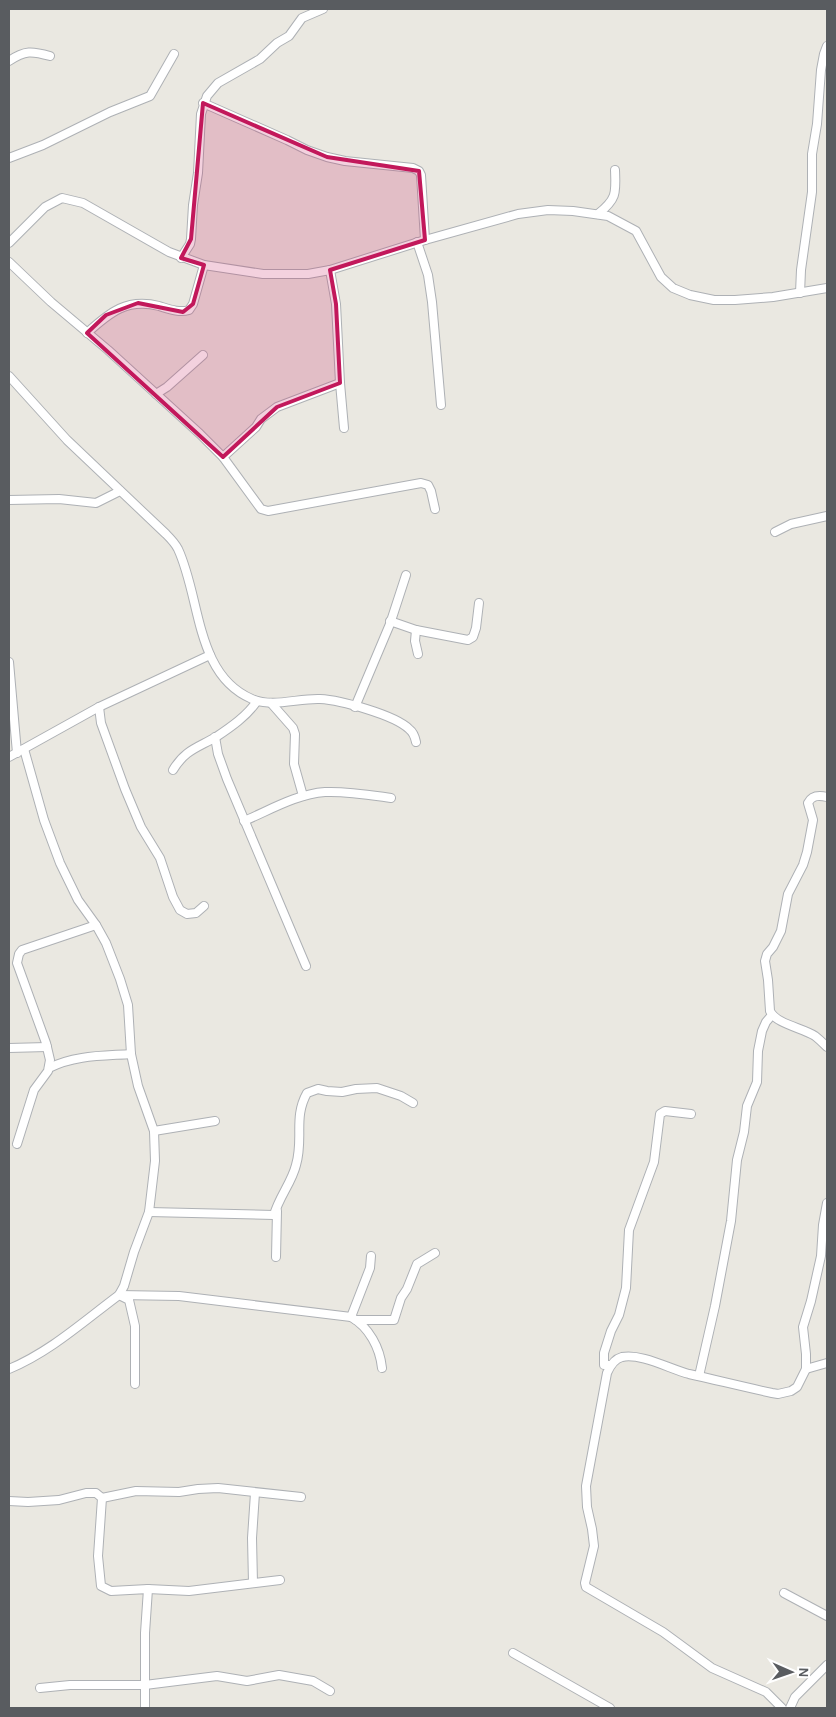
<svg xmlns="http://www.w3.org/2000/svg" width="836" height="1717" font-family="Karla,sans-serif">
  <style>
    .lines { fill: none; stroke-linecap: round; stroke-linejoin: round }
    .minor-casing { stroke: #aeb1b5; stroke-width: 10 }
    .minor { stroke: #fff; stroke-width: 8 }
    .marked { fill: #c2185b; fill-opacity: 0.2; stroke: #c2185b; stroke-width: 4; stroke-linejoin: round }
  </style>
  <rect width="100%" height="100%" fill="#eae8e1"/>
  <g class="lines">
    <defs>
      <g id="minor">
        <path d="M9,61C25,50 32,51 50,56"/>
        <polyline points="203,103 287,140 307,150 327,157 345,161 413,168 419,171 421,175 425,240"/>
        <polyline points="9,158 43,145 110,112 150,96 174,54"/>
        <path d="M598,214C617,199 616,193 615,170"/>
        <polyline points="417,242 428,275 432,302 441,405"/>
        <polyline points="9,243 45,207 62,198 83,203 169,252 204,265 263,274 308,274 330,270 425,240 518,214 548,210 573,211 608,216 636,231 661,277 673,288 690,295 714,300 735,300 773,297 827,288"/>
        <polyline points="181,258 190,244 191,239 193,205 198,173 201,114 207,96 218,83 260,59 277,43 289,36 302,18 323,9"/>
        <polyline points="9,262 51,302 108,350 200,434 223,457 261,509 268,511 421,483 428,485 431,491 435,509"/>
        <polyline points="330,270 336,304 340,383 344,428"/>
        <polyline points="800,293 801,270 812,192 812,154 817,124 821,70 824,54 827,46"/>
        <path d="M87,333C110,312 127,298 159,306C169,309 179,313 189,310L193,304L204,265"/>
        <path d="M9,376L67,440L166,534C170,538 175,543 178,549C201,598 195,675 252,699C273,708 298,698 320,699C340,700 395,715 409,729C413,732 415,737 416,742"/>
        <polyline points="156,394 167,387 203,355"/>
        <polyline points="223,457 256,427 261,419 277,407 340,383"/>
        <polyline points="9,500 59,499 96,503 120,491"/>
        <polyline points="775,532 791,524 827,516"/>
        <polyline points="390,621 416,630 468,640 473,637 476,628 479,603"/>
        <polyline points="416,630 415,641 418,654"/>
        <polyline points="9,662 17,753"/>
        <polyline points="271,703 293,728 295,734 294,764 303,796"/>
        <polyline points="99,707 101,723 125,789 141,827 160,858 173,897 180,910 187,914 196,913 204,906"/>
        <polyline points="355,707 390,624 406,575"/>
        <polyline points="215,737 218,754 227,779 306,966"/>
        <polyline points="9,757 99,707 210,655"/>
        <path d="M173,770C185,750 197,748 216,737C231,727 247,716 257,701"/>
        <path d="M827,797C819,795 812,795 808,803L813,820L807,852L803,865L788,894L781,931L773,947L767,954L765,961L768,980L770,1011C776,1024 803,1028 815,1036C819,1039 823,1043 827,1047"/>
        <path d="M244,821C270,810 297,794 325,792C347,791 370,795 391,798"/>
        <polyline points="9,1048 47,1047"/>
        <path d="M49,1068C75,1055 103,1056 131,1054"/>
        <polyline points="154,1131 215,1121"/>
        <polyline points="17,1144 34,1090 48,1071 50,1060 46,1043 17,963 19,954 22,950 96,925"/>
        <path d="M149,1212L274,1215C279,1197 292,1182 296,1165C304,1138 293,1118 307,1093L318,1089L327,1091L342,1092L356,1089L377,1088L401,1096L413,1103"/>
        <polyline points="276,1257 277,1211"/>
        <path d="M119,1295L179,1296L351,1317C369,1327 380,1348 382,1368"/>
        <polyline points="121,1296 129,1300 135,1326 135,1384"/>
        <polyline points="351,1317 370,1268 371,1256"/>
        <polyline points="356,1320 394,1320 401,1298 407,1289 417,1264 435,1253"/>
        <polyline points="610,1365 604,1365 604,1353 611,1331 619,1315 626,1288 629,1230 654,1162 660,1114 665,1111 691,1114"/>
        <path d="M9,1369C50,1352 84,1321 119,1295L124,1286L134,1252L149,1212L155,1161L154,1131L138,1086L131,1054L128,1005L120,979L106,943L96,925L78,900L60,863L44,820L24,749"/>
        <polyline points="806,1369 827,1363"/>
        <polyline points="699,1376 715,1306 731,1221 737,1160 744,1132 747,1106 757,1082 758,1051 762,1031 766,1022 772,1015"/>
        <polyline points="102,1498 136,1491 179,1492 198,1489 218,1488 301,1497"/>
        <polyline points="9,1501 28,1502 59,1500 86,1493 96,1493 102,1498 98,1556 101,1586 111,1591 148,1589 145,1633 145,1708"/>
        <polyline points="253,1583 252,1538 255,1493"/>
        <polyline points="148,1589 189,1591 280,1580"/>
        <polyline points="784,1593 827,1616"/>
        <polyline points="513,1653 610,1708"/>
        <polyline points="40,1688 70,1685 145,1685 217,1676 247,1681 279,1675 313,1681 330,1691"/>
        <path d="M782,1708L766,1692L712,1668L663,1632L586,1587L585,1583L594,1546L592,1529L587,1507L586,1486L607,1373C610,1366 614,1359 622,1357C641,1353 670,1369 689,1374C716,1380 744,1387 772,1393L778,1394L791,1391L797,1387L806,1369V1354L803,1327L811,1301L821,1256L823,1225L827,1203"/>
        <polyline points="790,1708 795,1697 827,1665"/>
      </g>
    </defs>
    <!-- minor casing -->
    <use href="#minor" class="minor-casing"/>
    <!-- minor -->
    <use href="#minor" class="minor"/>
  </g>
  <!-- marked area -->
  <path class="marked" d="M203,103L327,157L419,171L425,240L330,270L336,304L340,383L277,407L223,457L87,333L106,315L138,303L183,312L193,304L204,265L181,258L191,239Z"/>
  <!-- border -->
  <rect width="836" height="1717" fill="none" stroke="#595c60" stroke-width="20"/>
  <!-- north arrow -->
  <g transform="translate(791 1672) rotate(92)" stroke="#ffffff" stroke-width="4" paint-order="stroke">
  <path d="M0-4L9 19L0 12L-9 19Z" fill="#595c60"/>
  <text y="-8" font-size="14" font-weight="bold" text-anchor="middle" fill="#595c60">N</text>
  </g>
</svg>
